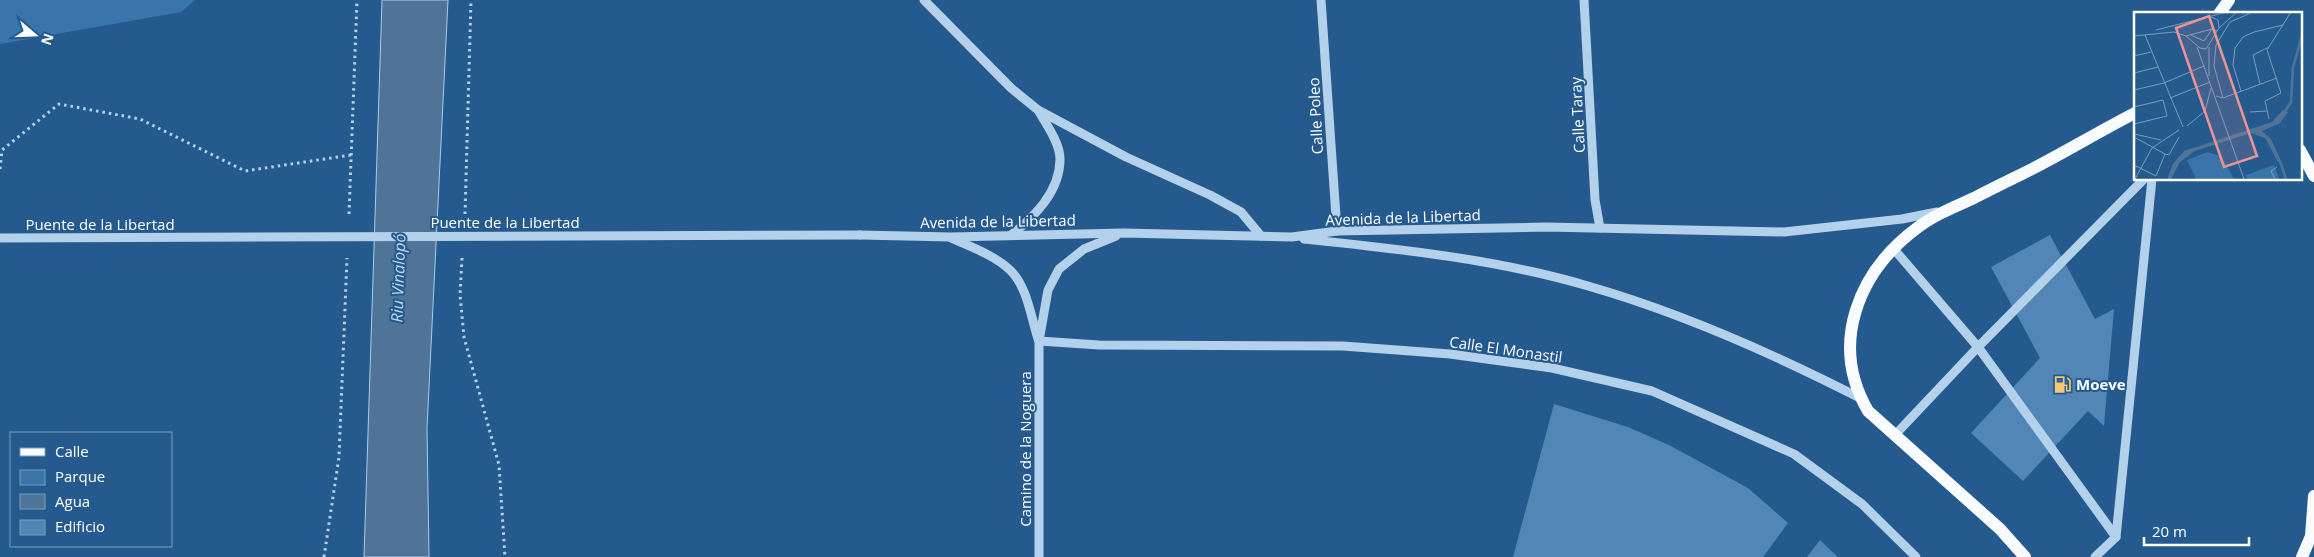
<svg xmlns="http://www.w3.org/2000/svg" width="2314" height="557" font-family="'Open Sans',sans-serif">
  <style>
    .green { fill: #3974ab }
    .water { fill: #4f7498; stroke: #a8cdec }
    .building { fill: #5186b7 }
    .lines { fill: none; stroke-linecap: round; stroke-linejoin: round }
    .path { stroke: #b4d1eb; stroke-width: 3; stroke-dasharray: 2.5 4; stroke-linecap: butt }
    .minor { stroke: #b4d1eb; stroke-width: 9 }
    .major { stroke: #f9fcff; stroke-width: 12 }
    .minor-bridge { stroke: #b4d1eb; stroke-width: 9 }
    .labels { text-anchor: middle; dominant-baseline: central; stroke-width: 4; stroke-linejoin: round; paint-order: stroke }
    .street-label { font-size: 15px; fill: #fff; stroke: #245a8e }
    .poi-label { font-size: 15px; font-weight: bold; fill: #fff; stroke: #245a8e; text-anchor: start }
    .water-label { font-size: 16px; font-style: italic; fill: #c0dbf2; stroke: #245a8e }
    .inset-river { fill: none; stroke: #4f7498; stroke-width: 2.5 }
    .inset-road { fill: none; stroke: #7c9cbb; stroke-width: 1 }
    .view { fill: #ea9494; fill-opacity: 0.15; stroke: #ea9494; stroke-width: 2.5 }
    .inset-edge { fill: none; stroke: #fff; stroke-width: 2.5 }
  </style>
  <rect width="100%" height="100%" fill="#245a8e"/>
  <!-- green -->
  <polygon class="green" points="0,0 195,0 181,12 0,44"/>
  <!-- water -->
  <polygon class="water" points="382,0 448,0 427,428 429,557 364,557"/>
  <!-- building -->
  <g class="building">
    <polygon points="2050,235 2095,319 2114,309 2104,426 2088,411 2023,481 1971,433 2040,358 1991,267"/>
    <polygon points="1554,404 1628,427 1669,445 1748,488 1788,523 1763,557 1513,557"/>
    <polygon points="1820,540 1838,557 1807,557"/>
  </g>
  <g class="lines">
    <!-- path -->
    <g class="path">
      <polyline points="0,169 2,150 59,104 140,119 245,171 351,155"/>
      <polyline points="349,214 357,0"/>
      <polyline points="465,214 471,0"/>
      <polyline points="462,258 460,295 464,337 499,465 505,557"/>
      <polyline points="324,557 339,457 347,258"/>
    </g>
    <!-- minor -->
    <g class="minor">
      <polyline points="924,0 1011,88 1038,110 1126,157 1210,195 1241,212 1261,236"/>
      <polyline points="1321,0 1337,231"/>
      <polyline points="1584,0 1595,200 1600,228"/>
      <polyline points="860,235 951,237 1124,233 1292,237 1337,231 1546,227 1784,232 1902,219 1937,212"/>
      <path d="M1011,235C1034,217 1060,192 1060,159C1060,143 1046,124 1038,110"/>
      <path d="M951,238C971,247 994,255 1010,270C1027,286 1031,317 1038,339"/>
      <path d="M1304,239C1399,249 1496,259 1588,286C1682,313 1772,353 1860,398"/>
      <polyline points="1893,248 1978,347 1894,436"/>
      <polyline points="1039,341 1099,345 1343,346 1450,354 1552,368 1652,391 1794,454 1862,504 1916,557"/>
      <polyline points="2116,537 1978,347 2144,179"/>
      <polyline points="1039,557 1039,341 1048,290 1059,269 1084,249 1116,236"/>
      <polyline points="2095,557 2116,537 2152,179"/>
    </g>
    <!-- major -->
    <g class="major">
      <polyline points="2219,14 2229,0"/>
      <polyline points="2300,150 2314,176"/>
      <path d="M2025,557L2000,529L1868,411C1829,344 1858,272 1917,228C1934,215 1954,207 1974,198C1993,188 2012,179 2032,169C2067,151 2100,131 2135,113"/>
      <polyline points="2302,557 2311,536 2314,496"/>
    </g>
    <!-- minor-bridge -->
    <polyline class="minor-bridge" points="0,238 860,235"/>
  </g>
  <!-- icons -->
  <defs>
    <symbol id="fuel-bare" viewBox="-9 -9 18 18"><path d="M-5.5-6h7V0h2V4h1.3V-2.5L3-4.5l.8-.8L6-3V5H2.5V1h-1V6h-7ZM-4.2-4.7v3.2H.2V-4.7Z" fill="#f5c878" stroke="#245a8e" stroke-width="2.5" paint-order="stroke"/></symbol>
  </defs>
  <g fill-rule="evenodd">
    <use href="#fuel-bare" x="2050" y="372" width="25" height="25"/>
  </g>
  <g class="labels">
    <!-- street labels -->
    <g class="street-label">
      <text transform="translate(1577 115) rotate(-93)">Calle Taray</text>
      <text transform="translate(1315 116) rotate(-93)">Calle Poleo</text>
      <text transform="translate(1403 217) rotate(-2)">Avenida de la Libertad</text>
      <text transform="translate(998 221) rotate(-1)">Avenida de la Libertad</text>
      <text x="505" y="222">Puente de la Libertad</text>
      <text x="100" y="224">Puente de la Libertad</text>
      <text transform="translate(1506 349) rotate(8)">Calle El Monastil</text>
      <text transform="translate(1025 449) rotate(-90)">Camino de la Noguera</text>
    </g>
    <!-- poi labels -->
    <g class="poi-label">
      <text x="2076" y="384">Moeve</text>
    </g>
    <!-- water labels -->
    <g class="water-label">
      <text transform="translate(398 278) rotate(-88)">Riu Vinalopó</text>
    </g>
  </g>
  <!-- overview -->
  <g transform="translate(2134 12)">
    <rect width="168" height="168" fill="#245a8e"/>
    <path d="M73,140L87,144L100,167H62L53,148ZM140,153L145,167H113L112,163Z" fill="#3974ab"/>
    <path d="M149,98L154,100L146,111L128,119L137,127L147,149L144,150L131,126L117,121L61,139L46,150L37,167H33L39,152L50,139L138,110Z" fill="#4f7498"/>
    <path class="inset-river" d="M150,101L157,90L159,55L168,24M146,149L152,167"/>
    <path class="inset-road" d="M77,5L84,8L85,16M22,18L93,0M11,23L49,115M57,23L70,29L78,17M0,24L40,20L52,24L66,36L72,37L85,16L103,0M52,24L78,17L83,19M63,35L110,167M75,35V64M0,44L17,40M0,61L24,55M126,72L119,43L135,35M0,78L30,71L70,54M107,79L99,53L101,36L109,25L120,20L149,13M82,84L89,86L143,66M36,86L76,70M89,86L80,54L82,33L96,10L119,0M0,95L29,88L33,104L0,112M116,100L133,99M135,107L131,89L147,81L133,38L157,0M53,114L71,99L77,76M0,122L27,128M0,125L31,142M31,142L35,143L45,125M0,153L22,164L31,142M1,167L18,136L45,118M141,167L137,159L143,155"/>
    <path class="view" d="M75,4L123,144L90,155L42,16Z"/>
    <rect width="168" height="168" class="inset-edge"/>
  </g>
  <!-- legend -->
  <rect x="10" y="432" width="162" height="115" fill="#245a8e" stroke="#7c9cbb"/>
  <rect x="20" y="448" width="25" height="8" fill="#f9fcff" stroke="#7c9cbb"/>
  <text x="55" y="457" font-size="15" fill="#ffffff">Calle</text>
  <rect x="20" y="470" width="25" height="15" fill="#3974ab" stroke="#7c9cbb"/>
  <text x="55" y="482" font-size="15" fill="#ffffff">Parque</text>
  <rect x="20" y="494" width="25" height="15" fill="#4f7498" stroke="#7c9cbb"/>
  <text x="55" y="507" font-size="15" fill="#ffffff">Agua</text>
  <rect x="20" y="520" width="25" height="15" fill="#5186b7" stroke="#7c9cbb"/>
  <text x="55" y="532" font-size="15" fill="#ffffff">Edificio</text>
  <!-- north arrow -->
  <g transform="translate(35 35) rotate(109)" stroke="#245a8e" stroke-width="4" paint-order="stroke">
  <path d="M0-4L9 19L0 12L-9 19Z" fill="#ffffff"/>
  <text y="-8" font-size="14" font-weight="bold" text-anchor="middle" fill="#ffffff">N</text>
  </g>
  <!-- scale -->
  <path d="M2144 537v8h105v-8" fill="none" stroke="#ffffff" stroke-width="2.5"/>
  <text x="2152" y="537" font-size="15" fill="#ffffff" stroke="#245a8e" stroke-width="4" paint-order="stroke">20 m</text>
</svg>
